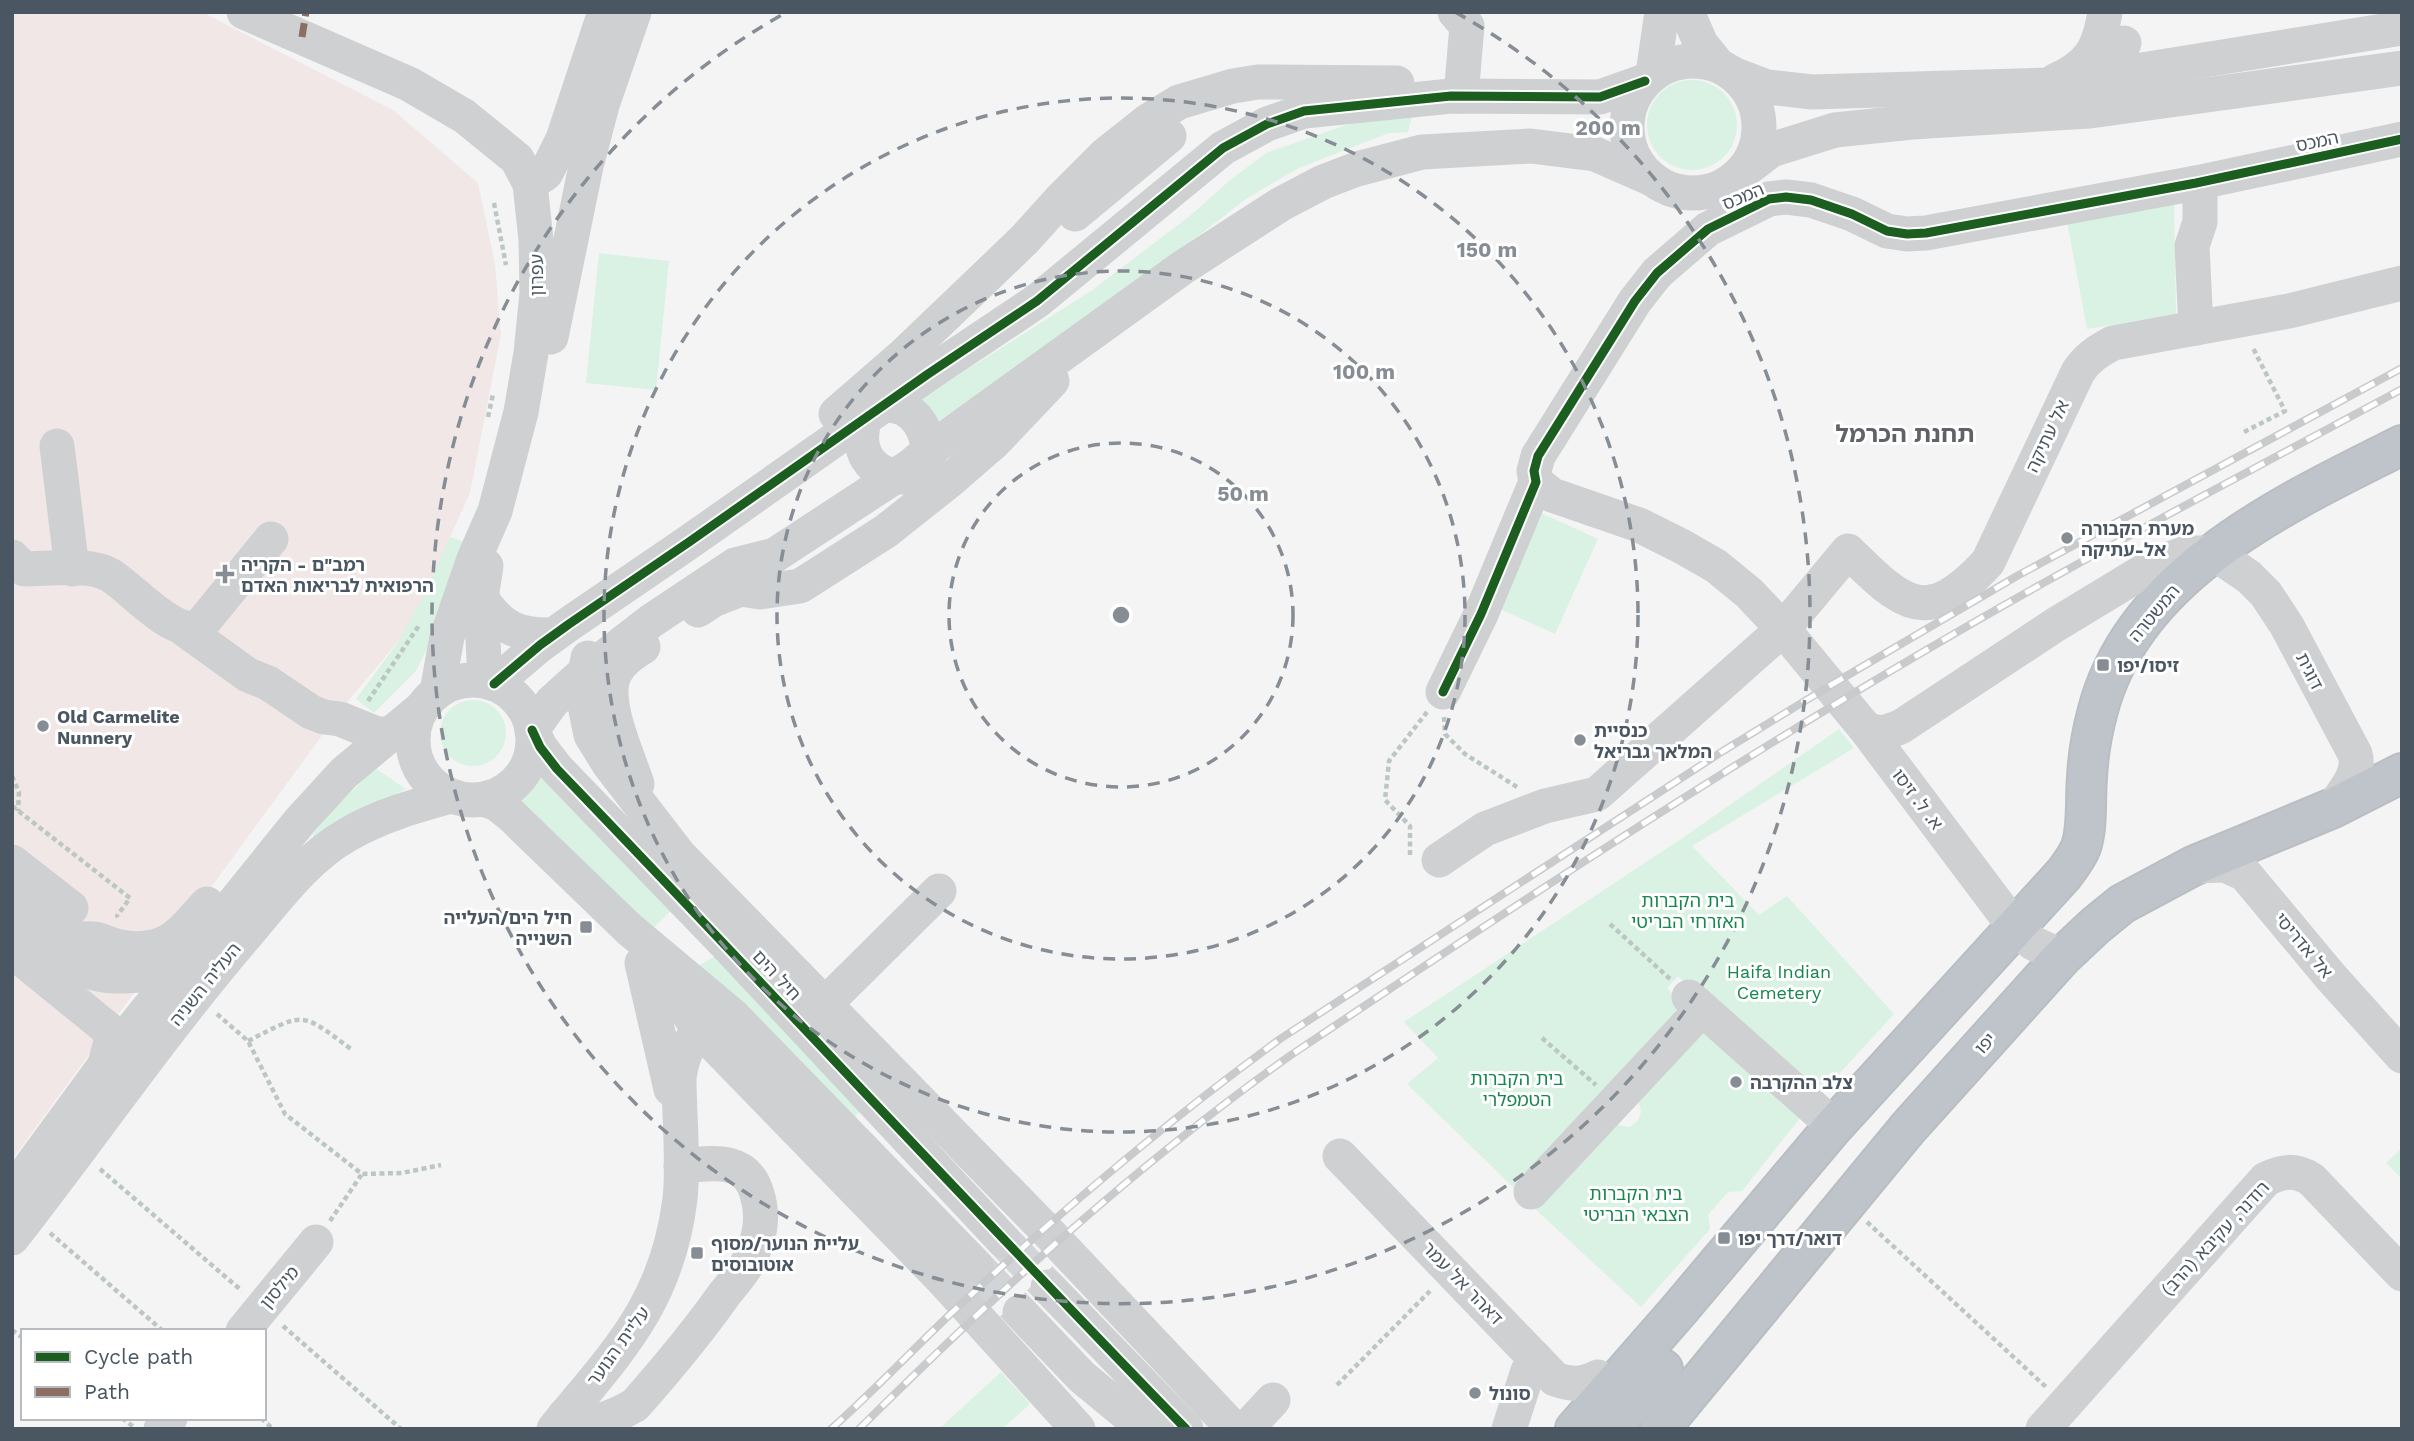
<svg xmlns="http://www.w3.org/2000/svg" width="2414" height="1441" font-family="'Work Sans','Noto Sans Hebrew',sans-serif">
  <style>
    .medical { fill: #f1e7e6 }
    .green { fill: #d9f2e3 }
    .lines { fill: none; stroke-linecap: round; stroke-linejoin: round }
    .minor-tunnel { stroke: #d2d4d7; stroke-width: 35; stroke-dasharray: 35 18; stroke-linecap: butt }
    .highway-casing { stroke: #b9bec3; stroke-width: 42 }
    .path { stroke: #bcc7c4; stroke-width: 4.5; stroke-dasharray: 5 3.5; stroke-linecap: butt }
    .minor { stroke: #ced0d2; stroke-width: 35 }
    .highway { stroke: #bec4c9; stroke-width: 38 }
    .rail-casing { stroke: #c9cacc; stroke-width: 8 }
    .rail { stroke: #fff; stroke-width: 5; stroke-dasharray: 16; stroke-linecap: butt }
    .quiet { stroke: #8d6e63; stroke-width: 7; stroke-dasharray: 14 7; stroke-linecap: butt }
    .cycleway-casing { stroke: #fff; stroke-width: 13 }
    .cycleway { stroke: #1b5e20; stroke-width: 9 }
    .ring { fill: none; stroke: #868d94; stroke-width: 3.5; stroke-dasharray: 12 9 }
    .poi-dot { fill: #868d94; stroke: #fff; stroke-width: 2.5 }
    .labels { text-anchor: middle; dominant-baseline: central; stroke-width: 6; stroke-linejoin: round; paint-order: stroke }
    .street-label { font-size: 18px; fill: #4a5661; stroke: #fff }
    .poi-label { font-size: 18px; font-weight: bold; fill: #4a5661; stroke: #fff; text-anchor: start }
    .park-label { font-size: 18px; fill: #17864f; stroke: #fff }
    .district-label { font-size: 24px; font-weight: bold; fill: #5f6368; stroke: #fff }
    .centre { fill: #868d94; stroke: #fff; stroke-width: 3.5 }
    .ring-label { font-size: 21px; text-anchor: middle; font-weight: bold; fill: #868d94; stroke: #fff; stroke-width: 6; stroke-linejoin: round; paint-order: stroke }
  </style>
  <rect width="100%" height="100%" fill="#f4f4f4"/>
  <!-- medical -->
  <polygon class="medical" points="12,12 202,12 393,110 478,183 495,264 501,334 470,493 450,537 424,611 342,708 12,1160"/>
  <!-- green -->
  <g class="green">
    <circle cx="1692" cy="125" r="45"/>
    <polygon points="1413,112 1408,132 1389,133 1299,168 1246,199 1143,279 991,387 937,422 919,400 1091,291 1191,215 1229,181 1266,153 1346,125 1387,114"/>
    <polygon points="2174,196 2176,314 2087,329 2066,216"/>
    <polygon points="599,253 669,261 656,390 586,383"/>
    <polygon points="1541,513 1598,539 1555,634 1498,608"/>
    <polygon points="450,537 471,544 444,616 416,671 374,713 356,699 399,641 431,581"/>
    <circle cx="473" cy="733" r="33"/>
    <polygon points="1839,729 1854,748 1692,846 1759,915 1787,896 1894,1014 1817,1098 1678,976 1667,988 1691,1010 1519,1193 1407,1084 1438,1058 1404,1022 1681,839"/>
    <polygon points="542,767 677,905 652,929 508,802 527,788"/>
    <polygon points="375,768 406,789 374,804 318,838 312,835 335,808"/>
    <polygon points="721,953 865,1107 851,1120 694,968"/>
    <path d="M1707,1023L1805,1112L1742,1191L1728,1192L1708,1215L1710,1229L1641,1307L1533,1207L1617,1125L1630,1127C1641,1120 1644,1111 1637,1100Z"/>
    <polygon points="2402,1148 2402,1179 2386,1163"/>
    <polygon points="1001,1372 1030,1404 1002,1429 939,1429"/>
  </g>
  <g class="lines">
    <!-- minor-tunnel -->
    <g class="minor-tunnel">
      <polyline points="1003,1240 1048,1287"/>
      <polyline points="976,1266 1020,1312"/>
    </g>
    <defs>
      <g id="highway">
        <path d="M1575,1429L1679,1310L1834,1126L2064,874C2070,866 2077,857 2081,847C2088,826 2085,800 2087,778C2088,755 2092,732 2098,710C2134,573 2286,503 2402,445"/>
        <polyline points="1611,1429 1663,1369"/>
        <polyline points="1660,1429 1908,1128 2062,957 2095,926 2122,904 2193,866 2333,808 2402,773"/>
      </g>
    </defs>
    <!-- highway casing -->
    <use href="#highway" class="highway-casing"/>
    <!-- path -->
    <g class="path">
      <polyline points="494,203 506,265"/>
      <polyline points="488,417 493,394"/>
      <polyline points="2244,432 2285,411 2252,346"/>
      <polyline points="368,701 420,624"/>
      <polyline points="1444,717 1445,734 1465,754 1517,787"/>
      <polyline points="12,776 19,792 18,811"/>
      <polyline points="12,806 130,898 117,916 118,917"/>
      <polyline points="1410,855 1410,826 1385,800 1389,761 1427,712"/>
      <polyline points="1610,924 1670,979"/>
      <polyline points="217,1014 248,1041 285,1114 362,1174 402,1173 441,1165"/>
      <polyline points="1542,1038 1596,1085"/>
      <path d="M248,1041C305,1012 300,1011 351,1049"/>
      <polyline points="100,1169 242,1291"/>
      <polyline points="330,1221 362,1174"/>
      <polyline points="1867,1222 2046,1387"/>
      <polyline points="50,1233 163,1331"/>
      <polyline points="283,1326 401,1429"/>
      <polyline points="12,1330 23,1338"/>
      <polyline points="1337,1385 1430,1291"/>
      <polyline points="122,1418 135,1428"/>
      <polyline points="261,1418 273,1429"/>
    </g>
    <!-- minor -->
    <g class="minor">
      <polyline points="244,12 409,84 464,116 517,159 530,184 536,240 537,293 531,353 521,412 495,511 474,559 447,637 437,692"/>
      <polyline points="1455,12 1467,26 1461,96"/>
      <polyline points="1687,12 1701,44 1718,65"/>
      <circle cx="1693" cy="127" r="66"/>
      <polyline points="1653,74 1662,12"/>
      <polyline points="1733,74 1767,87 1812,92 2049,85 2402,28"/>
      <path d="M2055,81C2090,65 2099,49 2105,12"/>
      <polyline points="2101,92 2124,43"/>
      <polyline points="1731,181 1771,150 1835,130 1912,122 2090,111 2402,68"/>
      <polyline points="530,184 546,173 563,139 605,12"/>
      <polyline points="1075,214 1169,136"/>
      <polyline points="2196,328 2192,246 2200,222 2200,198 2196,183"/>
      <polyline points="551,337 586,166 602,105 634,12"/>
      <path d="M884,404C891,406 900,406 906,410C927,422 932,451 926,473"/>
      <polyline points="836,414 905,354 1024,240 1062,198 1105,155 1148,121 1179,102 1233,86 1258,82 1397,83"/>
      <path d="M865,418C853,455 875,480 913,477"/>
      <polyline points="57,446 72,569"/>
      <polyline points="1536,482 1552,495 1639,525 1681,546 1716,566 1749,593 1783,629 1865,728 2016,929 2033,943 2062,957"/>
      <path d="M12,557L24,569C47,569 91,563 110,575C132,588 174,639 200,626L271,539"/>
      <path d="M481,598C501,628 518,636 553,635"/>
      <polyline points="698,610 713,600 741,589 760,592 800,586 819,574 886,531 949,481 994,442 1052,381"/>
      <polyline points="184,629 248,675 268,683 311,712 324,717 340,719 377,734 391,734"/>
      <polyline points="588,658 582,691 591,735 609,764 679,855 1045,1229 1234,1429"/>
      <circle cx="473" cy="740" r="60"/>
      <polyline points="485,681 481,598 486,566"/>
      <polyline points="494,684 540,645 569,624 689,542 928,374 1037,301 1223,148 1267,124 1304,111 1451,96 1600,97 1645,81"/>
      <polyline points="1443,692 1481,614 1536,482 1534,471 1538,456 1635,301 1657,273 1708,229 1769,199 1786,197 1811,200 1852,214 1887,231 1907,234 1926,233 2196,183 2402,139"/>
      <path d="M1865,728C1879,736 1889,732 1902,726L2055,625L2154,565L2186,553H2214L2249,577L2266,594L2287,626L2355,754C2361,774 2343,792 2333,808"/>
      <polyline points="532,730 552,702 584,673 651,621 735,565 775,555 911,466 928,451 1182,268 1281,204 1323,182 1357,169 1422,152 1531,146 1595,154 1652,179"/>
      <polyline points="532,730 540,747 557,769 725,943 1003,1240"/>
      <path d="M637,784C628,756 601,700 615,673C621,661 632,654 643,647"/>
      <polyline points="484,799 497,804 511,815 629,929 733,1016 976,1266"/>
      <path d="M1439,860L1485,829L1545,806L1597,794L1783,629L1848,551C1904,606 1927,628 1988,562L2078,372C2087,358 2098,351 2113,343L2289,311L2402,283"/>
      <polyline points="12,862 71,908"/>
      <polyline points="2193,866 2225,865 2245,874 2330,976 2402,1056"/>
      <path d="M12,894L79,940C100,936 101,943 120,947C166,955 179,935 207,904"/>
      <path d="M12,917C47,948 74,978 125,976C154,975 163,972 181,949"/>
      <polyline points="12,951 108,1029 112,1038 105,1064"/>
      <polyline points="642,963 671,1089"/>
      <polyline points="655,966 699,1029 943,1280 1078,1429"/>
      <polyline points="1689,997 1834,1126"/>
      <polyline points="825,1004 939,891"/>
      <path d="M1340,1156L1555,1379C1572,1385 1583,1385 1598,1377"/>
      <polyline points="12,1192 124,1039 300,821 344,773 422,708"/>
      <polyline points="1531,1192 1702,1009"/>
      <path d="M12,1238C91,1137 163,1032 246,935C276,900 306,858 347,835C379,816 415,806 451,796"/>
      <polyline points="1048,1287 1186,1429"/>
      <polyline points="1020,1312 1082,1377 1145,1429"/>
      <polyline points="243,1331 316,1242"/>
      <path d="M565,1415C588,1430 614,1417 635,1405C666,1370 696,1334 723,1296C734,1282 747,1268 753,1252C761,1233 763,1213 757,1194C746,1156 711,1163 681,1166"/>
      <polyline points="161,1429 170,1418"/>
      <path d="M554,1429C617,1352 667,1304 680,1199C684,1163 679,1115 679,1077C683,1051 693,1030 716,1016"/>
      <polyline points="1246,1429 1273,1400"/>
      <polyline points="1509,1429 1528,1371 1535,1358"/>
      <path d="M2043,1429L2266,1179C2283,1171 2296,1169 2312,1180L2402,1274"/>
    </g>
    <!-- highway -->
    <use href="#highway" class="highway"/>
    <defs>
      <g id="rail">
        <path d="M831,1429C876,1389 917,1345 961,1304C1062,1210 1169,1120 1280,1039L1723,751L1831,685L2017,576L2402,368"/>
        <path d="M859,1429C994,1295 1136,1165 1291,1055C1500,915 1711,776 1928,649C2083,558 2243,475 2402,389"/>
      </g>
    </defs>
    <!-- rail casing -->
    <use href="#rail" class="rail-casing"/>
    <!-- rail -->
    <use href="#rail" class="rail"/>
    <!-- quiet -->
    <polyline class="quiet" points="302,37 306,12"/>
    <defs>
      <g id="cycleway">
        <polyline points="494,684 540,645 569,624 689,542 928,374 1037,301 1223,148 1267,124 1304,111 1451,96 1600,97 1645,81"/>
        <polyline points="1443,692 1481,614 1536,482 1534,471 1538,456 1635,301 1657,273 1708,229 1769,199 1786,197 1811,200 1852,214 1887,231 1907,234 1926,233 2196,183 2402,139"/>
        <path d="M532,730L540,747L557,769C768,988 974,1211 1186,1429"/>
      </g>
    </defs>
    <!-- cycleway casing -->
    <use href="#cycleway" class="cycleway-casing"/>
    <!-- cycleway -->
    <use href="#cycleway" class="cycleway"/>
  </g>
  <!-- distance rings -->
  <g class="ring">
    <circle cx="1121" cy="615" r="172"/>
    <circle cx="1121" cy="615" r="344"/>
    <circle cx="1121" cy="615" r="517"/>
    <path d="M1455 12A689 689 0 1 1 787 12"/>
  </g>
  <!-- markers -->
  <g class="poi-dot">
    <circle cx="2067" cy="538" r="7"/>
    <path d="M221.5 563.5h7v7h7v7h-7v7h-7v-7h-7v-7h7z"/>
    <rect x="2096" y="658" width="14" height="14" rx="3.5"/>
    <circle cx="43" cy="726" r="7"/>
    <circle cx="1580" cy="740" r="7"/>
    <rect x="579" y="920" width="14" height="14" rx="3.5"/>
    <circle cx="1736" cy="1082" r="7"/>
    <rect x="1717" y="1231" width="14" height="14" rx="3.5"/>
    <rect x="690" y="1246" width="14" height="14" rx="3.5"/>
    <circle cx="1475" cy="1393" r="7"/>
  </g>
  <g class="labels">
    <!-- street labels -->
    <g class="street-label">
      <text transform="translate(2317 141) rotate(-12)">המכס</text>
      <text transform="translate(1743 196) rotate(-23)">המכס</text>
      <text transform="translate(536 275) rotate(-90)">עפרון</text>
      <text transform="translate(2047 436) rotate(-65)">אל עתיקה</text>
      <text transform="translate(2154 613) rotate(-50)">המשטרה</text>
      <text transform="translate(2310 671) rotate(63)">דוגית</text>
      <text transform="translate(1918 799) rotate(53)">א. ל. זיסו</text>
      <text transform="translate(2304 945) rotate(50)">אל אדריסי</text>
      <text transform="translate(777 975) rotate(47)">חיל הים</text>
      <text transform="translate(205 984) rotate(-51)">העליה השניה</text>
      <text transform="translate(1985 1043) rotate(-48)">יפו</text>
      <text transform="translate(2215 1238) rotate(-47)">רודנר, עקיבא (הרב)</text>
      <text transform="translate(1463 1283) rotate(46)">דאהר אל עמר</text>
      <text transform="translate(279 1287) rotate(-50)">מילסון</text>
      <text transform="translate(618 1346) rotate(-54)">עליית הנוער</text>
    </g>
    <!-- poi labels -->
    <g class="poi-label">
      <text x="2081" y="528">מערת הקבורה<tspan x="2081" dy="21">אל-עתיקה</tspan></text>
      <text x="241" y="564">רמב"ם - הקריה<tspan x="241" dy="21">הרפואית לבריאות האדם</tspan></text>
      <text x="2117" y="665">זיסו/יפו</text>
      <text x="57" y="716">Old Carmelite<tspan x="57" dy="21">Nunnery</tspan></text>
      <text x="1594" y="730">כנסיית<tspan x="1594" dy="21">המלאך גבריאל</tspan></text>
      <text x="572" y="917" text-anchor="end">חיל הים/העלייה<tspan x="572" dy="21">השנייה</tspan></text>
      <text x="1750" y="1082">צלב ההקרבה</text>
      <text x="1738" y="1238">דואר/דרך יפו</text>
      <text x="711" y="1243">עליית הנוער/מסוף<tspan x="711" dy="21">אוטובוסים</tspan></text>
      <text x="1489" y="1393">סונול</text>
    </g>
    <!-- park labels -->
    <g class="park-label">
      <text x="1688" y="900">בית הקברות<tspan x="1688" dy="21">האזרחי הבריטי</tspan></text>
      <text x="1779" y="971">Haifa Indian<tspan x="1779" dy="21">Cemetery</tspan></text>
      <text x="1517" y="1078">בית הקברות<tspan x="1517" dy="21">הטמפלרי</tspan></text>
      <text x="1636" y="1193">בית הקברות<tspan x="1636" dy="21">הצבאי הבריטי</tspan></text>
    </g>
    <!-- district labels -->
    <g class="district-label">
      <text x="1905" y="434">תחנת הכרמל</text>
    </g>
  </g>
  <circle cx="1121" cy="615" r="10" class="centre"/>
  <g class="ring-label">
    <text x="1608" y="135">200 m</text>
    <text x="1487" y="257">150 m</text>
    <text x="1364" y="379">100 m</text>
    <text x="1243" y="501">50 m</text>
  </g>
  <!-- border -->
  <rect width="2414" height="1441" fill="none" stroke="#4a5661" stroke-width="28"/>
  <!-- legend -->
  <rect x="21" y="1329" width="245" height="91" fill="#ffffff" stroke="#b7bbc0" stroke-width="2"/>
  <rect x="35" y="1352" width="35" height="10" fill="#1b5e20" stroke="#b7bbc0" stroke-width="2"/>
  <text x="84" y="1364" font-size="21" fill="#4a5661">Cycle path</text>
  <rect x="35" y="1387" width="35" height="10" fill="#8d6e63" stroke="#b7bbc0" stroke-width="2"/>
  <text x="84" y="1399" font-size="21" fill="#4a5661">Path</text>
</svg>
